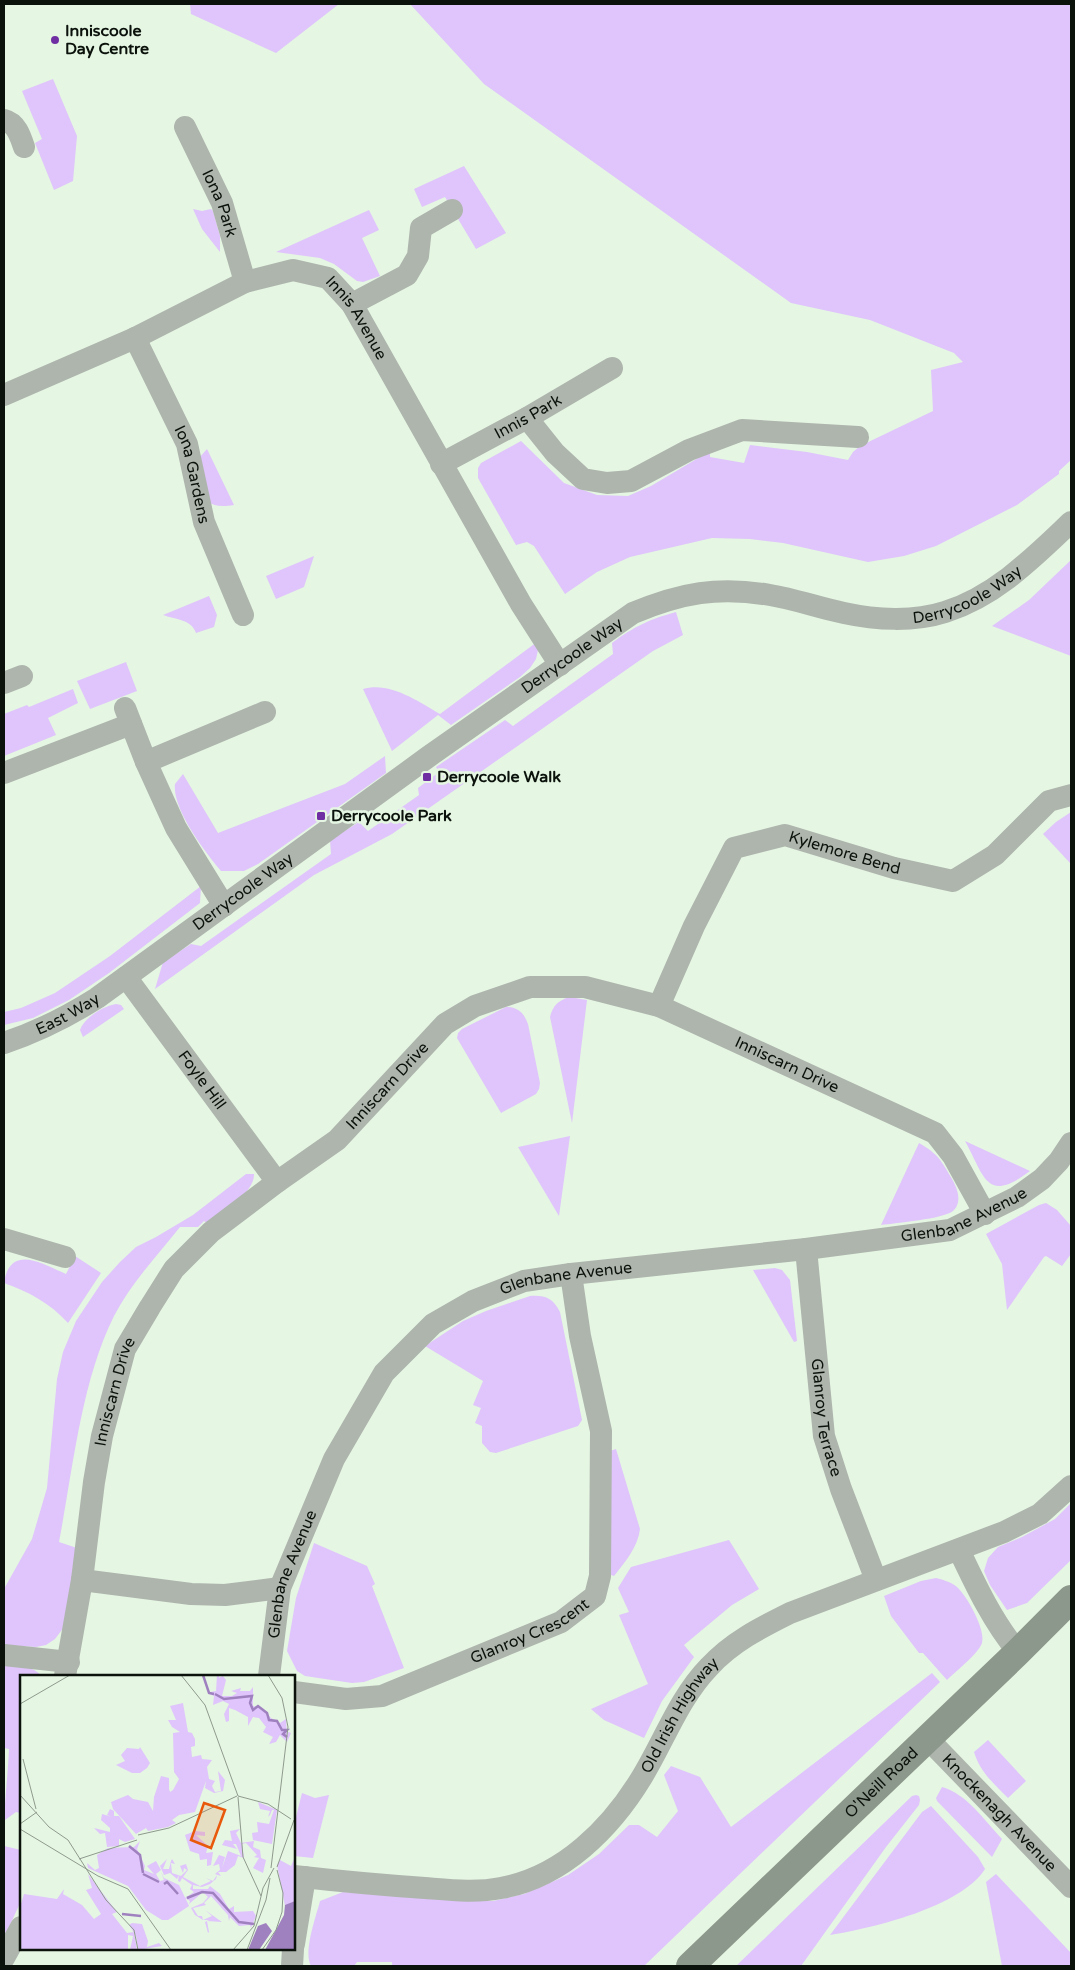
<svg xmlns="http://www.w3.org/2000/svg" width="1075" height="1970" font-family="'Varela Round',sans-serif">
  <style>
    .green { fill: #dfc5fb }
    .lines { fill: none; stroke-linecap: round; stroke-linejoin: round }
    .minor { stroke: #aeb5ad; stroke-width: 22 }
    .secondary { stroke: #8d988c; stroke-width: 28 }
    .poi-dot { fill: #702ea3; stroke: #e5f6e3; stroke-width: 2 }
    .labels { text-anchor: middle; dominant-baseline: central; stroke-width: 5; stroke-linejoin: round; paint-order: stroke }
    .poi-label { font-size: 16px; font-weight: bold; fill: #0b110b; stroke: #e5f6e3; text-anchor: start }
    .street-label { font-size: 16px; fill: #0b110b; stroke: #e5f6e3 }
    .inset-river { fill: none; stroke: #a081c0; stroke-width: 2.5 }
    .inset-road { fill: none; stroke: #8e9a8d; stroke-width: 1 }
    .view { fill: #e8590c; fill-opacity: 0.15; stroke: #e8590c; stroke-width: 2.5 }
    .inset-edge { fill: none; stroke: #0b110b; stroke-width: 2.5 }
  </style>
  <rect width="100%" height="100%" fill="#e5f6e3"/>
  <!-- green -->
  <g class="green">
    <polygon points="190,4 339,4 276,53 191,14"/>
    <polygon points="410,4 1071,4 1071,460 1059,471 1059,474 1017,505 936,546 904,556 868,562 783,543 750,539 712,538 630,557 597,572 565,594 534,546 527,542 516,545 478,478 478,468 481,463 521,441 564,483 597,495 628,496 651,486 710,451 710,457 744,463 750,445 807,452 848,460 853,452 860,446 933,411 931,370 963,362 954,353 870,320 791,303 484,84"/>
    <polygon points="53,79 77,136 73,181 54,190 35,143 42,139 22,91"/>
    <polygon points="464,166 506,233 476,249 445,197 422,207 414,189"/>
    <polygon points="193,209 202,211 211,209 213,211 220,236 220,252 202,229"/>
    <polygon points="369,210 379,230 362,238 380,276 363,282 357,281 334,264 320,258 276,252"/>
    <path d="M207,449L234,505C196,512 203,485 200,457Z"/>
    <polygon points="314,556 304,587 276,599 266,576"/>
    <polygon points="1071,560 1071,656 992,626 1029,600"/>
    <path d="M209,596L217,615L214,627L196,633C191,619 177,620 163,615Z"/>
    <path d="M676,612L683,635L653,651L392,834L314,875L155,989L163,962L191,944L201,946L331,854L330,840L359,822L368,831L419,795L418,788L439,772L436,767L505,720L513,726L613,654L612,643C635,626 648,620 676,612Z"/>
    <path d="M537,642L538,650L536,659L530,668L520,677L451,725L438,715L392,751L363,689C389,681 418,701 440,714Z"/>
    <polygon points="126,662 137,691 90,709 77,681"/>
    <polygon points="73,689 78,703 48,718 56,735 4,756 4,714 27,705 29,707"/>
    <path d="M385,756L386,773L258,864L244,871H221C205,852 172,809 175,784L183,774L218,833L345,784Z"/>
    <polygon points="1071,812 1071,864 1043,834 1056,822"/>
    <polygon points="201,886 200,903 109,973 69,1000 33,1018 4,1025 4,1012 21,1008 55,993 110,956"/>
    <path d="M569,997L587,1000L572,1123L550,1017C553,1005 558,1001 569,997Z"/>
    <path d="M116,1004L121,1005L124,1009L83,1037L80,1030C84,1018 103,1006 116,1004Z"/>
    <path d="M506,1007C518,1007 524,1013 528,1024L540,1083L539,1089L536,1094L501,1113L457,1038L458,1033L462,1029Z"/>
    <polygon points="570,1136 559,1216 518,1147"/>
    <path d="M965,1141L1030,1171C986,1204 985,1177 965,1141Z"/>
    <path d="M919,1143C938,1154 941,1160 952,1179C957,1188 963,1202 953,1211C943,1219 896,1223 881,1225Z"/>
    <path d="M246,1174H254C255,1193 221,1213 208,1224L204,1221L198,1227H180C157,1256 131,1283 114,1316C81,1382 73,1469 59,1542L77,1548L64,1627L55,1639L46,1645L36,1647L4,1645V1589L32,1539L47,1488L57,1379L63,1352L76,1321L102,1282L120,1262L136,1247L156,1237L193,1215Z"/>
    <polygon points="1046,1203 1057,1210 1071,1226 1071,1254 1062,1266 1046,1256 1044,1257 1007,1310 1002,1264 986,1234 1039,1205"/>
    <path d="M75,1256L101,1273L68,1323C50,1303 29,1292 4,1283C10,1243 43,1264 66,1274Z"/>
    <polygon points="775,1268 782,1270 790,1280 797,1341 794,1342 753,1270"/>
    <path d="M530,1296C545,1295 553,1298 560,1312L582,1420L578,1426L496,1453L490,1452L482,1443V1426L475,1423L481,1408L473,1405L483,1381L425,1346L463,1321L486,1311Z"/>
    <path d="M616,1449L640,1529C638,1547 625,1562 614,1576L608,1574L610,1451Z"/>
    <polygon points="1071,1503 1071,1560 1027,1603 1007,1610 990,1585 984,1571 988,1558 998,1547 1022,1537 1055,1519"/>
    <polygon points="729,1540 759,1589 732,1605 684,1645 694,1657 662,1701 644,1738 604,1720 591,1709 648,1684 619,1615 629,1612 618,1588 631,1567"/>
    <polygon points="314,1543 367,1566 375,1584 372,1586 404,1668 364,1682 352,1683 305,1676 297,1671 287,1651 296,1598"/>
    <path d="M936,1578C944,1580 951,1582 957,1587C967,1596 986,1630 982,1643C978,1654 956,1671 947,1680L923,1653H919L891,1616L884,1596L921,1581Z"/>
    <path d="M4,1663C17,1665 33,1666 42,1676H21V1813L16,1812L5,1820L4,1830C4,1803 8,1776 9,1749L4,1748Z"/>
    <path d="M932,1673L940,1682L644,1966H392V1962H357L354,1966H311C303,1952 316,1917 320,1901L343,1892L465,1901H493L524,1894L568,1875L599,1854L629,1825H639L657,1837L678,1811L664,1775L671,1766L700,1777L731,1827Z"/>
    <path d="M988,1740L1026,1781L1008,1798C994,1784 980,1772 974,1752Z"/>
    <path d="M942,1787C967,1794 984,1820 1002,1839L992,1857L937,1801L936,1798Z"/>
    <polygon points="302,1793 315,1798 329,1795 313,1858 294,1856 294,1825"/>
    <polygon points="916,1795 919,1796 920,1800 919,1805 886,1847 801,1966 736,1966 912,1796"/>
    <path d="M931,1806L978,1857L985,1869C961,1907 873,1928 830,1935L922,1812Z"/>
    <polygon points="4,1846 21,1850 21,1901 4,1938"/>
    <polygon points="996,1874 1071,1953 1071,1966 1002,1966 986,1882"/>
  </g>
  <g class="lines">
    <!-- minor -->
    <g class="minor">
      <path d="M4,120C16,123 20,135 24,147"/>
      <path id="s1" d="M185,127L222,203L245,282"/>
      <polyline points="352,304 407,275 418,256 421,228 452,210"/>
      <path id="s2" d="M135,338L187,444L204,522L243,615"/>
      <path id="s3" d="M4,395L135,338L245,282L293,270L328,278L352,304L521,604L560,665"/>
      <polyline points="527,418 555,453 583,479 607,483 631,481 689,450 742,430 858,437"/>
      <path id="s4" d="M441,464L527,418L612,368"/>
      <polyline points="4,683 22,676"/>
      <polyline points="125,708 146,762"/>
      <polyline points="4,773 131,724"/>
      <polyline points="224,906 176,828 146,762 265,712"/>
      <path id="s5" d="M126,977L277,1182"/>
      <path id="s6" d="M659,1006L694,926L734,848L785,835L894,868L953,881L995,855L1049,801L1071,795"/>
      <path id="s7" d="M4,1043C37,1032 67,1017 97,998L428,757L633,613C681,593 718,586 770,595C795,599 819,608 844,613C876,620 914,622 945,612C996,596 1034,557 1071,522"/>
      <polyline points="4,1239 65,1257"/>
      <path id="s8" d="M806,1249L824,1436L841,1489L876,1580"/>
      <path d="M959,1550C976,1586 993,1622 1018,1652"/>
      <polyline points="82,1580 191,1594 225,1595 280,1588"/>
      <polyline points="4,1655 69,1662"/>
      <path id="s9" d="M65,1676L82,1580L94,1482L102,1436L125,1349L150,1307L174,1269L211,1232L277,1182L337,1140L445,1024L475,1006L530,987H585L659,1006L935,1133L953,1156L985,1214"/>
      <path id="s10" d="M269,1676L280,1588L334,1459L384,1373L433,1324L473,1301L524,1281L571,1274L806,1249L950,1230L1017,1197L1042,1179L1059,1161L1071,1143"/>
      <path id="s11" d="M294,1692L346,1699L382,1696L561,1622L595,1596L600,1576L601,1431L580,1336L571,1274"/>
      <path id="s12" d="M927,1738L1071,1887"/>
      <path id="s13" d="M294,1876C338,1881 381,1885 425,1888C450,1890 476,1893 501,1888C563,1877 611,1828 642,1777C664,1741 679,1698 709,1667C732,1642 760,1628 790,1613L1004,1532L1040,1514L1071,1486"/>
      <polyline points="294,1944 305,1877"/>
      <polyline points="4,1958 21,1927"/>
      <polyline points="292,1966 293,1949"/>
    </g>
    <!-- secondary -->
    <path class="secondary" id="s14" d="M690,1966L1018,1652L1071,1599"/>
  </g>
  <!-- markers -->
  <g class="poi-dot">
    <circle cx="55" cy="40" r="5"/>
    <rect x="422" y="772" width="10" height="10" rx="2.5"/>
    <rect x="316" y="811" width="10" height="10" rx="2.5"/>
  </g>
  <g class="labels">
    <!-- poi labels -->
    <g class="poi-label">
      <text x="65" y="31">Inniscoole<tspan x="65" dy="18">Day Centre</tspan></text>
      <text x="437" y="777">Derrycoole Walk</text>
      <text x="331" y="816">Derrycoole Park</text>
    </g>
    <!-- street labels -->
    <g class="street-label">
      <text stroke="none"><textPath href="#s1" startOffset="84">Iona Park</textPath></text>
      <text stroke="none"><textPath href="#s3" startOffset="401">Innis Avenue</textPath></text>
      <text stroke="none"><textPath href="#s4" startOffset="99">Innis Park</textPath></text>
      <text stroke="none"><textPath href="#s2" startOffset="149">Iona Gardens</textPath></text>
      <text stroke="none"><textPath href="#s7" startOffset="1109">Derrycoole Way</textPath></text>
      <text stroke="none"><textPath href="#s7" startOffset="689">Derrycoole Way</textPath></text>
      <text stroke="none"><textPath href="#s6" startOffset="290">Kylemore Bend</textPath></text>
      <text stroke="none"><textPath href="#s7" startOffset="284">Derrycoole Way</textPath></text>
      <text stroke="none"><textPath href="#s7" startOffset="70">East Way</textPath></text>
      <text stroke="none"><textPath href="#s9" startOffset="1159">Inniscarn Drive</textPath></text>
      <text stroke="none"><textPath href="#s5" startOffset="128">Foyle Hill</textPath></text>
      <text stroke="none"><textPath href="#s9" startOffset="709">Inniscarn Drive</textPath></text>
      <text stroke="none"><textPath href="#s10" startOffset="945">Glenbane Avenue</textPath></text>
      <text stroke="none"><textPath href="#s10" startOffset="540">Glenbane Avenue</textPath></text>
      <text stroke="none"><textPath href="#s9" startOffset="289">Inniscarn Drive</textPath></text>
      <text stroke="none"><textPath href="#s8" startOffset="170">Glanroy Terrace</textPath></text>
      <text stroke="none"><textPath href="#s10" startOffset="105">Glenbane Avenue</textPath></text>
      <text stroke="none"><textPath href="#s11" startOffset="250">Glanroy Crescent</textPath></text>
      <text stroke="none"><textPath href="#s13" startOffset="465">Old Irish Highway</textPath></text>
      <text stroke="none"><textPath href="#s14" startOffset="265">O'Neill Road</textPath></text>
      <text stroke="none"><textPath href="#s12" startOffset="104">Knockenagh Avenue</textPath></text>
    </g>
  </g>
  <!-- overview -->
  <g transform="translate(20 1675)">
    <rect width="275" height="275" fill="#e5f6e3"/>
    <path d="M197,0H199V3L200,2H202L201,4L202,0H206L203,1L206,5L202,21H212L217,18L211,16L221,13L220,16H230L233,12V31L241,32L251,43L260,48L266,44L267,61L268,57L271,58L267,67L260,60L256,67L249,69L253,62L243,57L246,52L239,43L233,42L228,51V42L215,35L209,33V46L206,47L204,39L209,29L203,26L193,30L194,21L189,19L187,14L190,17L196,16ZM163,28L168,57L172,58L175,64V71L171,72L172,82L181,80L182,84L192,85L187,92L189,104L195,106L192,111L195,117L201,116L198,96L205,105L203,116L194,118L185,113L186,106L175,137L159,140L152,145L156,148L148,152L128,156L126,153L116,159L93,134L91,127L108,120L113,124L128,127L133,136L134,122L141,101L149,103V114L150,117L153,115L159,104L154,97L153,58L160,57L152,52L148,45H156L150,31ZM120,72L130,88L127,93L120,98H112L96,90L105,86L101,80L107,73L119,74ZM238,127L257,135L252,169L233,165L232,158L238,157L237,147L249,149L254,135H252L250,140L248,142L250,136L240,134ZM90,134L94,136V141H99L115,164L105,167L99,164V171L87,172L85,158L80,159L74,153L90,157V153L81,145L82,139L92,142L87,140ZM220,154L216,158L221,168L234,166L233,172L240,175L241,183L246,185L243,198L233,193L239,183L234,182L237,180L226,168L222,169L224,183L218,181L215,190L206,197H198L201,201L195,199L200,195L199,189L193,191L199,180L205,182L202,193L208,176L203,174L221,181L216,169H213L217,174L202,170L205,165L212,166L210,156ZM175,156L185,157V161L176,160L188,171L186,178L193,177L191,190L187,191V184L180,185L179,179L170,176L165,160ZM120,166L117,174L125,191L124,195L134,199L127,191L136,186L141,195L136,199L140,206L144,205L141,197L144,203L159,210L171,235L169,231L148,245H142L126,235L108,211L68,193L67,188L75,195L79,193L77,180L88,173L114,172ZM275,182V226L265,231L257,190L260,185L271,191ZM147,184L143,194H149L151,186L152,184L155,189L151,188L152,198L161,201L167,195L164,193L163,198L160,191L166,189L168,195L163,202L180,211L191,206L186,203L193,206L197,200L196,204L190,209L182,212L173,210V214H188L190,211L200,219L209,234L214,231V237L233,236L236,241L231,253L230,250L219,251L210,242L209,246L208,240L191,221L184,228L186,230L173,233L178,241H182L183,245L192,241L185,235L202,247L187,246L189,257L188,258L185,247L189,245H193H183L175,240L171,233L183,228L188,222L183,217L169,229L170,226L165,223L174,217L170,214L172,210L162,203L160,207L158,206L159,200L157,204L150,198L144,200L140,191ZM68,199L97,237L92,239L107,258L114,257L117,275H110L113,261L108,260V275H0V232L4,219L37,224L44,214L43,219L62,230L74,244L81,239L66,215L72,213ZM112,248L122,249L128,266L127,272L139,268L142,271L118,275L116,261L109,250Z" fill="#dfc5fb"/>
    <path d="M275,226V275H245L264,240L265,230ZM246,248L252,256L239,275H228L238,251Z" fill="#a081c0"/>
    <path class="inset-river" d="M183,0L189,18L194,19M195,19L204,24L232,21L230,28L233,35L238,31L247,38L249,45L257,46L262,55H267L263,59L267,62M109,171L120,180L123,198M123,199L139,207M144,209L147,207L158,219M167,223L182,217L193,218L219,247L234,249M102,239L121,241"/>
    <path class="inset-road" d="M161,0L185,30L218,121M248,0L262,23L268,52L251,193M0,29L50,0M3,84L16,134M0,120L29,152L48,165L86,225L114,255L118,275M218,121L248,129L271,144M218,122L223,182L241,221M0,149L17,137M0,154L78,201L108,214L151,275M118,160L149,153L217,121M59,184L117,165M257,192L274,145M213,275L234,251L243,213L254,193M227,275L246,225L250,203M242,275L256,255L262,237L263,218L257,195"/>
    <path class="view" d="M184,128L205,135L191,173L171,165Z"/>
    <rect width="275" height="275" class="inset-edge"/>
  </g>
  <!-- border -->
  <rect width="1075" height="1970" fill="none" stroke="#0b110b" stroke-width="10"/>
</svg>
